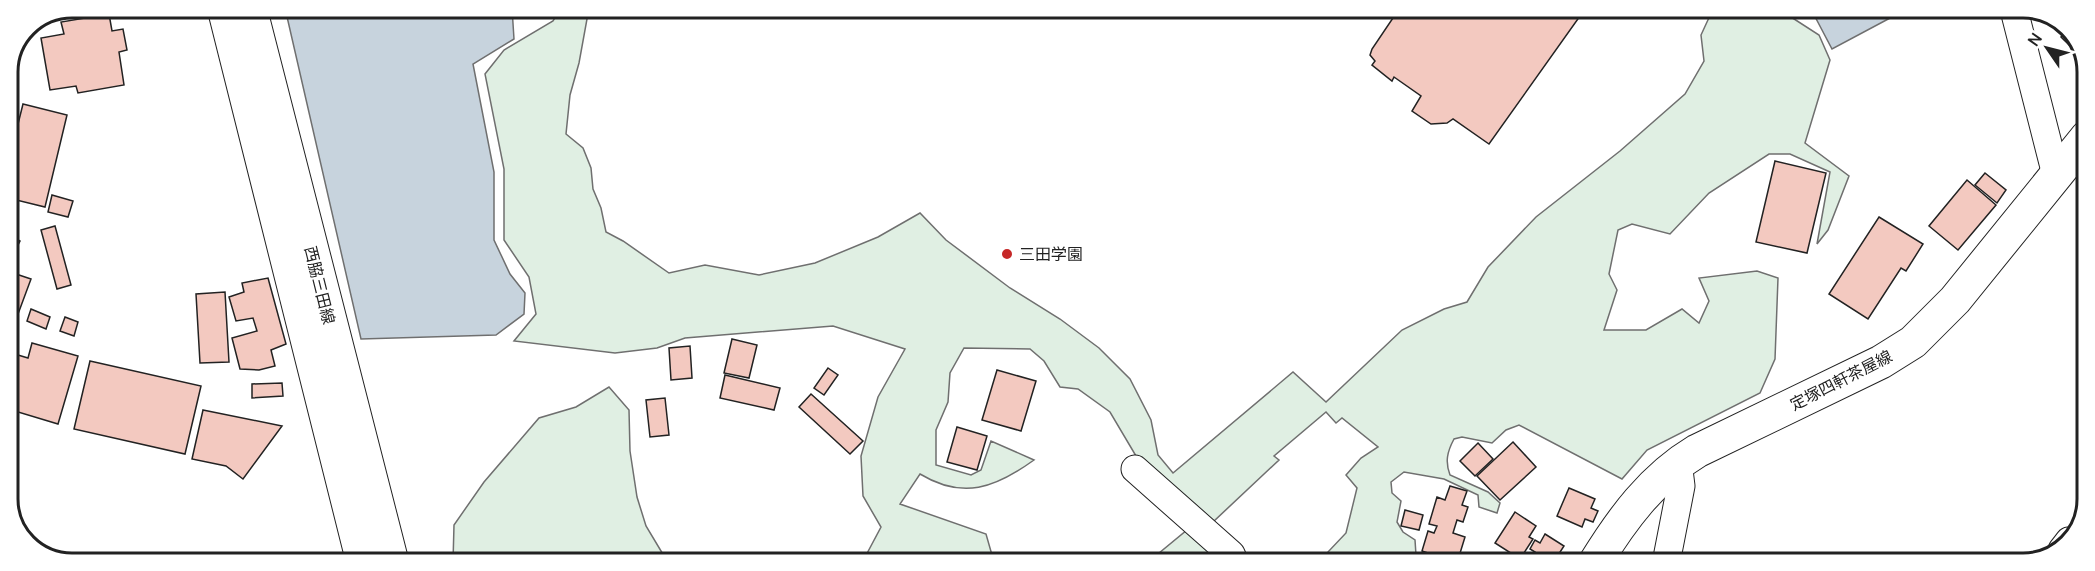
<svg xmlns="http://www.w3.org/2000/svg" width="2095" height="571" font-family="Manrope,'Noto Sans JP',sans-serif">
  <style>
    .green { fill: #e0efe3; stroke: #6f6f6f; stroke-width: 1.5 }
    .water { fill: #c7d3dd; stroke: #6f6f6f; stroke-width: 1.5 }
    .building { fill: #f3c9c0; stroke: #222; stroke-width: 1.5 }
    .lines { fill: none; stroke-linecap: round; stroke-linejoin: round }
    .minor-casing { stroke: #222; stroke-width: 29 }
    .major-casing { stroke: #222; stroke-width: 35 }
    .minor { stroke: #fff; stroke-width: 27 }
    .major { stroke: #fff; stroke-width: 33 }
    .poi-dot { fill: #c62828; stroke: #fff; stroke-width: 2 }
    .labels { text-anchor: middle; dominant-baseline: central; stroke-width: 4.5; stroke-linejoin: round; paint-order: stroke }
    .poi-label { font-size: 16px; fill: #222; stroke: #fff; text-anchor: start }
    .street-label { font-size: 16px; fill: #222; stroke: #fff }
    .rim { fill: none; stroke: #222; stroke-width: 3 }
  </style>
  <rect width="100%" height="100%" fill="#fff"/>
  <!-- green -->
  <g class="green">
    <path d="M561,8H589L579,63L570,95L566,134L583,148L591,168L593,189L601,208L606,232L623,241L669,273L705,265L759,275L815,263L878,237L920,213L946,240L1010,288L1060,319L1099,348L1130,379L1151,420L1158,455L1173,473L1293,372L1326,402L1402,330L1444,309L1467,302L1488,267L1536,217L1620,151L1685,94L1704,61L1701,35L1713,9H1791V17L1819,35L1830,60L1805,143L1849,176L1828,230L1817,244L1830,172L1790,154H1769L1709,193L1670,234L1632,224L1618,230L1609,274L1617,290L1604,330H1646L1682,309L1699,323L1709,301L1699,278L1757,271L1778,278L1775,359L1760,393L1647,450L1622,479L1519,425L1506,430L1492,443L1462,437L1454,439C1447,452 1445,462 1450,475L1488,492L1500,503L1497,513L1479,507L1478,495L1444,479L1404,472L1391,482L1392,493L1401,501L1397,522L1403,532L1415,540L1416,555L1434,563H1333L1327,553L1346,533L1357,488L1346,475L1361,458L1378,447L1342,418L1336,423L1326,412L1274,456L1279,460L1214,521L1169,491L1136,456L1110,412L1078,389L1060,387L1044,361L1030,349L964,348L950,373L948,402L936,430V465L971,475L981,470L991,441L1034,460C995,488 963,500 920,474L900,504L986,534L994,562H859L864,559L881,527L863,496L861,456L878,397L905,349L833,326L685,338L657,348L615,353L514,341L536,314L529,277L504,240V169L485,74L504,50L553,21Z"/>
    <polygon points="609,387 629,410 630,451 637,497 646,526 664,556 690,562 453,562 454,525 484,482 539,418 576,407"/>
    <polygon points="1187,530 1226,563 1147,563"/>
  </g>
  <!-- water -->
  <g class="water">
    <polygon points="285,8 512,8 514,39 473,64 494,172 494,240 510,274 525,293 524,314 496,335 361,339"/>
    <polygon points="1811,9 1907,9 1832,49"/>
  </g>
  <!-- building -->
  <g class="building">
    <polygon points="1399,9 1585,9 1489,144 1453,119 1447,123 1431,124 1412,111 1421,96 1394,77 1392,81 1372,65 1375,61 1370,55 1372,49"/>
    <polygon points="109,14 112,31 123,29 127,50 119,52 124,85 78,93 76,86 50,90 41,38 64,34 61,22"/>
    <polygon points="2067,30 2075,37 2078,45 2074,50 2061,37"/>
    <polygon points="23,104 67,115 45,207 8,198 8,164"/>
    <polygon points="1775,161 1826,173 1807,253 1756,242"/>
    <polygon points="1985,173 2006,190 1997,203 1975,185"/>
    <polygon points="1967,180 1996,205 1958,250 1929,226"/>
    <polygon points="52,195 73,201 68,217 48,212"/>
    <polygon points="1879,217 1923,244 1906,271 1901,268 1868,319 1829,294"/>
    <polygon points="55,226 71,285 57,289 41,230"/>
    <polygon points="8,234 20,241 8,265"/>
    <polygon points="13,273 31,279 18,314 8,310 8,289"/>
    <polygon points="268,278 286,344 271,350 275,366 259,370 240,369 232,338 257,331 253,318 236,321 229,297 244,292 242,283"/>
    <polygon points="225,292 229,362 200,363 196,294"/>
    <polygon points="31,309 50,317 46,329 27,321"/>
    <polygon points="65,317 78,322 74,336 60,331"/>
    <polygon points="732,339 757,345 749,378 724,373"/>
    <polygon points="32,343 78,356 58,424 8,409 8,352 28,358"/>
    <polygon points="690,346 692,378 671,380 669,348"/>
    <polygon points="90,361 201,386 185,454 74,429"/>
    <polygon points="828,368 838,375 824,395 814,388"/>
    <polygon points="997,370 1036,381 1021,431 982,420"/>
    <polygon points="725,375 780,388 774,410 720,398"/>
    <polygon points="282,383 283,396 252,398 252,384"/>
    <polygon points="811,394 863,441 850,454 799,407"/>
    <polygon points="665,398 669,435 650,437 646,400"/>
    <polygon points="203,410 282,426 243,479 226,466 192,459"/>
    <polygon points="957,427 987,436 977,470 947,462"/>
    <polygon points="1513,442 1536,467 1500,500 1477,476"/>
    <polygon points="1478,443 1493,459 1475,476 1460,461"/>
    <polygon points="1450,486 1467,491 1462,505 1468,507 1463,522 1457,520 1453,533 1465,537 1457,563 1443,563 1433,560 1434,555 1422,551 1428,531 1434,533 1437,526 1429,524 1437,497 1445,500"/>
    <polygon points="1569,488 1595,499 1591,508 1598,511 1593,522 1585,519 1582,527 1557,516"/>
    <polygon points="1405,510 1423,515 1419,530 1401,526"/>
    <polygon points="1515,512 1536,526 1529,537 1533,539 1520,559 1495,543"/>
    <polygon points="1545,534 1564,546 1553,563 1529,563 1528,562 1535,552 1530,549 1535,540 1540,543"/>
  </g>
  <g class="lines">
    <defs>
      <g id="minor">
        <polyline points="2014,10 2056,175"/>
        <polyline points="1135,469 1231,554 1235,563"/>
        <polyline points="2062,550 2069,541"/>
        <polyline points="1666,563 1681,486 1678,462"/>
      </g>
      <g id="major">
        <polyline points="224,8 363,562"/>
        <polyline points="250,8 392,562"/>
        <path d="M1595,563C1622,519 1652,478 1697,451L1881,362L1913,342L1955,300L2087,137"/>
      </g>
    </defs>
    <!-- minor casing -->
    <use href="#minor" class="minor-casing"/>
    <!-- major casing -->
    <use href="#major" class="major-casing"/>
    <!-- minor -->
    <use href="#minor" class="minor"/>
    <!-- major -->
    <use href="#major" class="major"/>
  </g>
  <!-- markers -->
  <circle class="poi-dot" cx="1007" cy="254" r="6"/>
  <g class="labels">
    <!-- poi labels -->
    <g class="poi-label">
      <text x="1019" y="254">三田学園</text>
    </g>
    <!-- street labels -->
    <g class="street-label">
      <text transform="translate(320 285) rotate(76)">西脇三田線</text>
      <text transform="translate(1841 380) rotate(-27)">定塚四軒茶屋線</text>
    </g>
  </g>
  <!-- crop -->
  <path d="M0 0H2095V571H0ZM72 18H2023A54 54 0 0 1 2077 72V499A54 54 0 0 1 2023 553H72A54 54 0 0 1 18 499V72A54 54 0 0 1 72 18Z" fill="#fff" fill-rule="evenodd"/>
  <path class="rim" d="M72 18H2023A54 54 0 0 1 2077 72V499A54 54 0 0 1 2023 553H72A54 54 0 0 1 18 499V72A54 54 0 0 1 72 18Z"/>
  <!-- north arrow -->
  <g transform="translate(2047 48) rotate(305)" stroke="#ffffff" stroke-width="4.5" paint-order="stroke">
  <path d="M0-4.5L10 22L0 15L-10 22Z" fill="#222222"/>
  <text y="-9" font-size="16" font-weight="bold" text-anchor="middle" fill="#222222">N</text>
  </g>
</svg>
